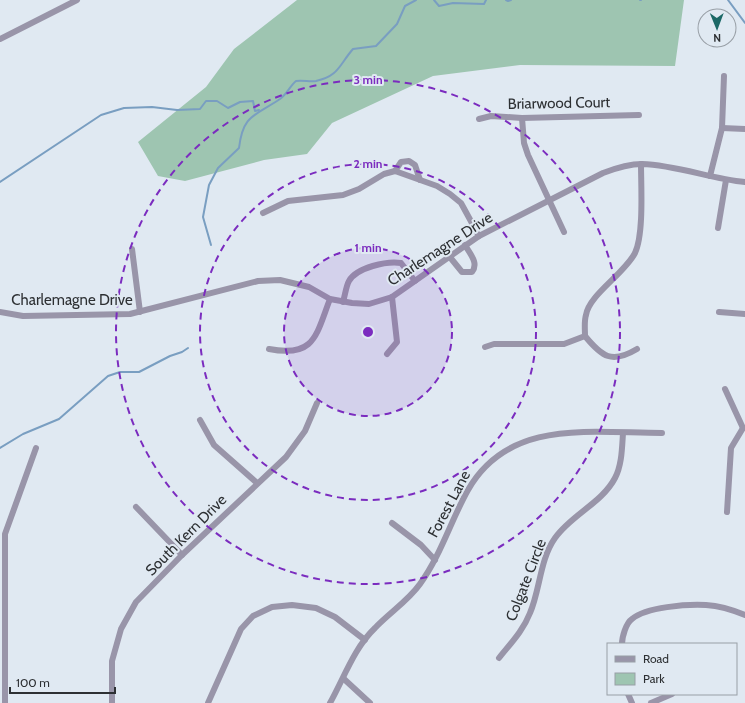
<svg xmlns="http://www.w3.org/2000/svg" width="745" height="703" font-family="Cabin,sans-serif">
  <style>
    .green { fill: #9ec5b1 }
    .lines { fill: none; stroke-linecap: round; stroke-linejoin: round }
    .stream { stroke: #799ec1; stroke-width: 2 }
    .street { stroke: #9995a9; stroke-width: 6 }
    .ring { fill: none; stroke: #7b2cbf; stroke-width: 2; stroke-dasharray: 7 5 }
    .labels { text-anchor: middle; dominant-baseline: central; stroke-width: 4; stroke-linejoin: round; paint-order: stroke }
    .street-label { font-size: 15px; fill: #2d3033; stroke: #e0e9f2 }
    .centre { fill: #7b2cbf; stroke: #e0e9f2; stroke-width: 2 }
    .ring-label { font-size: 12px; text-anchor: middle; font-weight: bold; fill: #7b2cbf; stroke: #e0e9f2; stroke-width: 4; stroke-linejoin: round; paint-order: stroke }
  </style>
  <rect width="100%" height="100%" fill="#e0e9f2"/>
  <!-- green -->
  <polygon class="green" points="297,0 684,0 675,66 520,65 433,76 332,123 307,154 264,160 185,181 158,176 138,142 206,87 234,49"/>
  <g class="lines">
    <!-- stream -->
    <g class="stream">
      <polyline points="434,0 439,6 453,3 484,4 486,0"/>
      <polyline points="506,0 508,1 511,0"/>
      <polyline points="640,0 641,0"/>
      <polyline points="728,0 745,23"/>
      <polyline points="0,182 101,115 124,108 152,107 177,110 200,109 206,101 217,101 228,108 240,102 253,101 255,111 259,110"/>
      <path d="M211,245L203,217L209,185L218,168L239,148C243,114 255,116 280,99C287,94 290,86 296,81C303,80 310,82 316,81C339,76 339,65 353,49L376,46L397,24L405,6L416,0"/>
      <polyline points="0,448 23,434 59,419 108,376 120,372 139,372 170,356 182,352 188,348"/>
    </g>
    <!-- street -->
    <g class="street">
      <polyline points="0,39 77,0"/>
      <polyline points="522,118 524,143 528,155 564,232"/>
      <polyline points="479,119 491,116 522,118 639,115"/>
      <polyline points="722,128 745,129"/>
      <polyline points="395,171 401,162 409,161 415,165 420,180"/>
      <polyline points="710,176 722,128 724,76"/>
      <polyline points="263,213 288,201 343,195 359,189 384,174 395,171 437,186 450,194 461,203 479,236"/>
      <polyline points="718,228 726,180"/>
      <polyline points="132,249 140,312"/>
      <path d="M449,256L462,272H472C479,263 470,254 465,245"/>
      <path d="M343,302C345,296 346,286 349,281C357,267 387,261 401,263L415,281"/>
      <path d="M0,312L23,316L130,314L258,281L280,280L309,287L330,299L352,303L369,304L392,297L479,236L603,173C616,168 629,164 642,164C677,165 711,179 745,182"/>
      <polyline points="719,312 745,314"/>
      <polyline points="485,347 494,344 564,344 585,336"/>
      <path d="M269,349C315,358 316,335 330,299"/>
      <path d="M637,349C612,364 602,357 585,336C585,329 584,321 586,315C589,295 624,274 635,253C644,234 641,186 641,164"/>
      <polyline points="387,354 397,342 392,297"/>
      <polyline points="725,389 743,428"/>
      <polyline points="200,420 214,445 257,483"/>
      <polyline points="136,507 182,555"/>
      <polyline points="727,512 731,448 743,428"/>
      <polyline points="392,523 421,545 435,560"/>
      <path d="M622,644C622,637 626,623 632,619C646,607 687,604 706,605C720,606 733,610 745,615"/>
      <path d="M499,658C510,644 523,631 530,613C540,590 540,559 555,538C571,515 602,503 615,478C622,465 622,447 623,433"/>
      <polyline points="344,679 370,703"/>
      <polyline points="628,694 632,703"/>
      <polyline points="5,703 5,534 36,448"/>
      <polyline points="112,703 112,661 121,629 136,602 182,555 286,457 305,431 317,403"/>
      <polyline points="208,703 241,629 253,616 272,607 292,605 316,608 335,617 365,640"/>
      <path d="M330,703C344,678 354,648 375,628C389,613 408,601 420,584C441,555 451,520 468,490C509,418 591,433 662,433"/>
      <polyline points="651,703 672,694"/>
    </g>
  </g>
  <!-- distance rings -->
  <circle cx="368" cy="332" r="84" fill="#7b2cbf" fill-opacity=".12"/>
  <g class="ring">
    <circle cx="368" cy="332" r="84"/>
    <circle cx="368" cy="332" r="168"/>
    <circle cx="368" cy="332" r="252"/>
  </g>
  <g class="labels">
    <!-- street labels -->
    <g class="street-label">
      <text transform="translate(559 103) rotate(-1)">Briarwood Court</text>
      <text transform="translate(440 249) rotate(-33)">Charlemagne Drive</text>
      <text x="72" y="300">Charlemagne Drive</text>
      <text transform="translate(449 504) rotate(-62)">Forest Lane</text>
      <text transform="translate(186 535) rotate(-45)">South Kern Drive</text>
      <text transform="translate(526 580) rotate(-69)">Colgate Circle</text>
    </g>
  </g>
  <circle cx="368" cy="332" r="6" class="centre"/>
  <g class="ring-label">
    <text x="368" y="84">3 min</text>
    <text x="368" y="168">2 min</text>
    <text x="368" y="252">1 min</text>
  </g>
  <!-- legend -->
  <rect x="607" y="643" width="130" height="52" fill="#e0e9f2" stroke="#989fa6"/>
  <rect x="615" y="656" width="20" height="6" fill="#9995a9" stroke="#989fa6"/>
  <text x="643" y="663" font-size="12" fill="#2d3033">Road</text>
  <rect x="615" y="673" width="20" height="12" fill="#9ec5b1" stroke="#989fa6"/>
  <text x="643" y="683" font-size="12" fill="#2d3033">Park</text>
  <!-- north arrow -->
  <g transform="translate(717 28) rotate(179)"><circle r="19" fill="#e0e9f2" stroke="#989fa6"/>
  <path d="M0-3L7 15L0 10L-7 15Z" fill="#1b6866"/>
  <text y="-6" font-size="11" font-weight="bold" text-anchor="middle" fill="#2d3033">N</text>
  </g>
  <!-- scale -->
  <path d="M10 687v6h105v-6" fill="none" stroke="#2d3033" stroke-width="2"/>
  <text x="16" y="687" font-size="12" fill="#2d3033" stroke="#e0e9f2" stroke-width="3" paint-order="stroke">100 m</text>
</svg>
